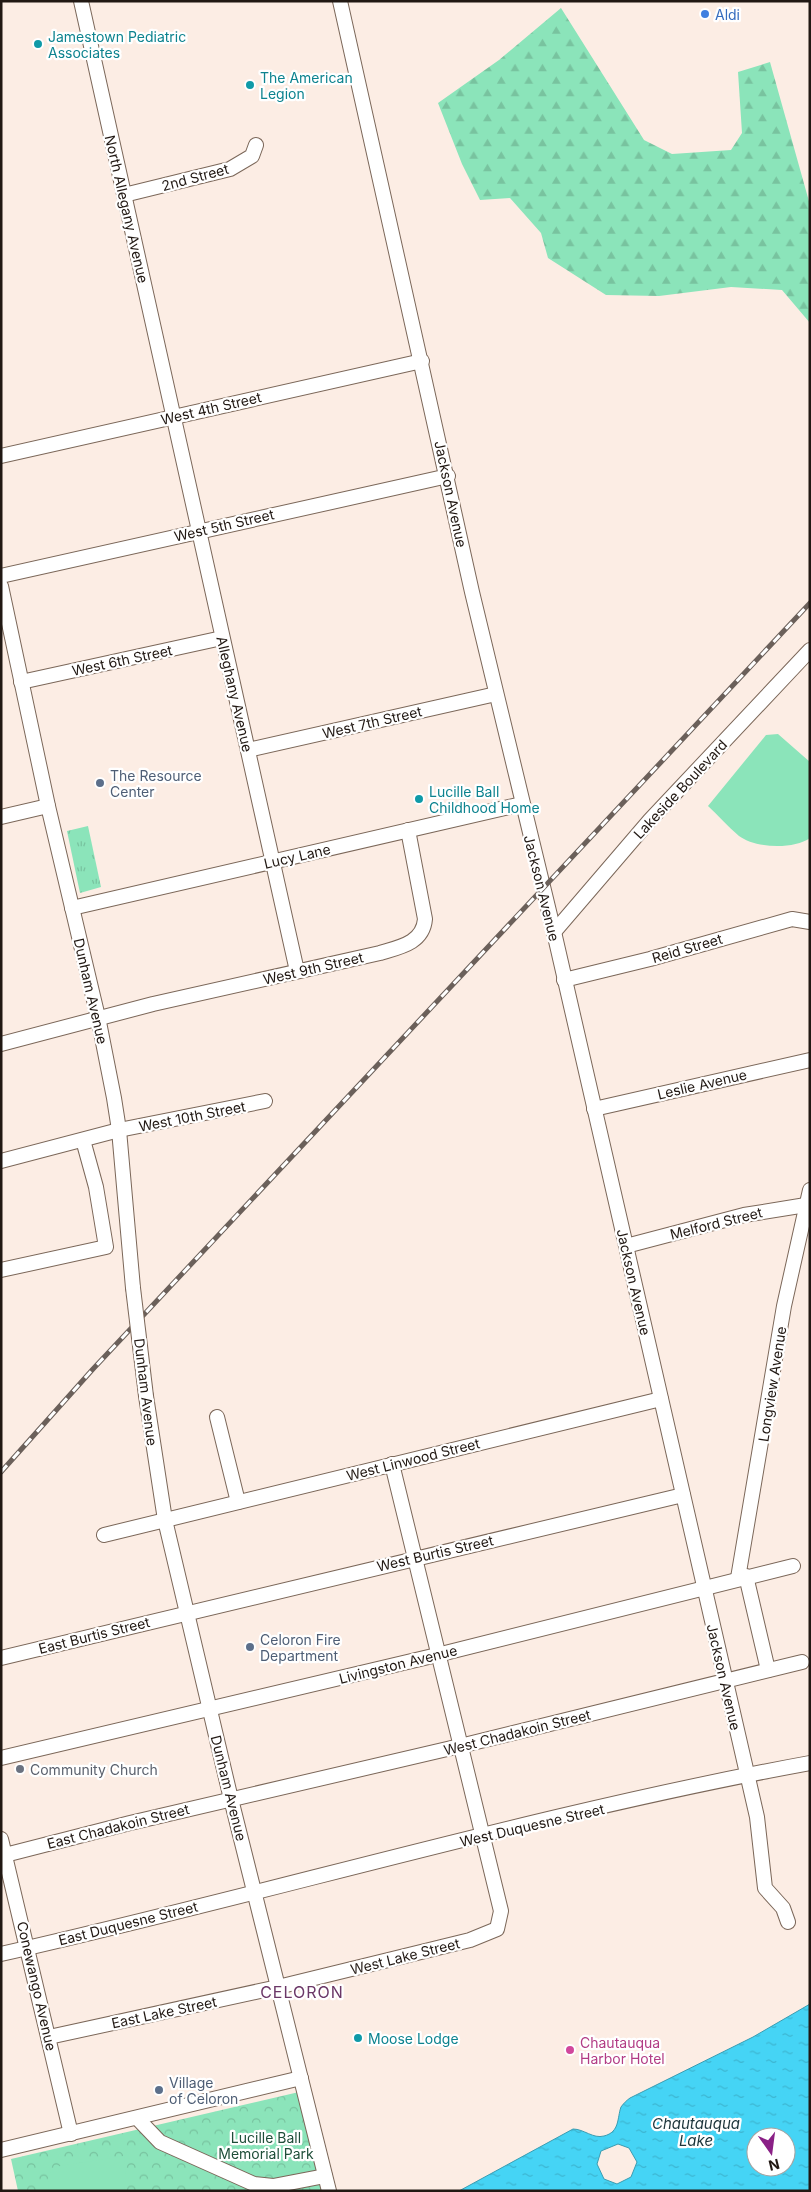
<svg xmlns="http://www.w3.org/2000/svg" width="811" height="2192" font-family="Inter,sans-serif">
  <style>
    .grass { fill: url(#grass-tufts) }
    .forest { fill: url(#forest-firs) }
    .park { fill: url(#park-crowns) }
    .pitch { fill: #8be4ba }
    .water { fill: url(#water-ripples); stroke: #3a9cb1; fill-rule: evenodd }
    .lines { fill: none; stroke-linecap: round; stroke-linejoin: round }
    .minor-casing { stroke: #7b6759; stroke-width: 16 }
    .minor { stroke: #fff; stroke-width: 14 }
    .rail-casing { stroke: #6b605a; stroke-width: 5 }
    .rail { stroke: #fff; stroke-width: 3; stroke-dasharray: 9; stroke-linecap: butt }
    .minor-bridge-casing { stroke: #7b6759; stroke-width: 16; stroke-linecap: butt }
    .minor-bridge { stroke: #fff; stroke-width: 14 }
    .shop-dot { fill: #3f7fe0; stroke: #fff; stroke-width: 2 }
    .culture-dot { fill: #0f9aa8; stroke: #fff; stroke-width: 2 }
    .service-dot { fill: #5c6f8a; stroke: #fff; stroke-width: 2 }
    .worship-dot { fill: #6b7280; stroke: #fff; stroke-width: 2 }
    .hotel-dot { fill: #d1479c; stroke: #fff; stroke-width: 2 }
    .labels { text-anchor: middle; dominant-baseline: central; stroke-width: 4.5; stroke-linejoin: round; paint-order: stroke }
    .shop-label { font-size: 14px; fill: #366cbe; stroke: #fff; text-anchor: start }
    .culture-label { font-size: 14px; fill: #0d838f; stroke: #fff; text-anchor: start }
    .street-label { font-size: 14px; fill: #211813; stroke: #fff }
    .service-label { font-size: 14px; fill: #4e5e75; stroke: #fff; text-anchor: start }
    .worship-label { font-size: 14px; fill: #5b616d; stroke: #fff; text-anchor: start }
    .hotel-label { font-size: 14px; fill: #b23c85; stroke: #fff; text-anchor: start }
    .park-label { font-size: 14px; fill: #1f4e39; stroke: #fff }
    .water-label { font-size: 15px; font-style: italic; fill: #1d353b; stroke: #fff }
    .quarter-label { font-size: 16px; letter-spacing: 1px; fill: #6b3767; stroke: #fff }
  </style>
  <defs>
    <pattern id="grass-tufts" width="24" height="20" patternUnits="userSpaceOnUse" patternTransform="scale(1.25)"><rect width="24" height="20" fill="#8be4ba"/><path d="M3 7l-1-3M5 7V3M7 7l1-3M15 17l-1-3M17 17v-4M19 17l1-3" fill="none" stroke="#78c39f"/></pattern>
    <pattern id="forest-firs" width="22" height="20" patternUnits="userSpaceOnUse" patternTransform="scale(1.25)"><rect width="22" height="20" fill="#8be4ba"/><path d="M5 1l3.5 6h-7zM16 11l3.5 6h-7z" fill="#78c39f"/></pattern>
    <pattern id="park-crowns" width="20" height="18" patternUnits="userSpaceOnUse" patternTransform="scale(1.25)"><rect width="20" height="18" fill="#8be4ba"/><path d="M2 6a3 3 0 1 1 6 0M12 15a3 3 0 1 1 6 0" fill="none" stroke="#78c39f"/></pattern>
    <pattern id="water-ripples" width="26" height="14" patternUnits="userSpaceOnUse" patternTransform="scale(1.25)"><rect width="26" height="14" fill="#45d4f5"/><path d="M2 4q2-2 4 0t4 0M15 11q2-2 4 0t4 0" fill="none" stroke="#3cb5d1"/></pattern>
  </defs>
  <rect width="100%" height="100%" fill="#fcede4"/>
  <!-- grass -->
  <polygon class="grass" points="88,826 101,887 80,893 67,831"/>
  <!-- forest -->
  <polygon class="forest" points="561,8 644,140 672,154 731,150 742,133 738,72 770,62 810,205 810,323 782,290 731,287 659,296 606,295 548,258 541,233 510,198 480,200 462,164 438,103 499,60"/>
  <!-- park -->
  <polygon class="park" points="299,2092 322,2191 18,2191 11,2159"/>
  <!-- pitch -->
  <g class="pitch">
    <path d="M778,734L810,762V838C793,850 755,848 739,836C728,827 718,815 708,806L766,735Z"/>
    <polygon points="124,2156 126,2180 124,2191 49,2191 48,2176 54,2167"/>
  </g>
  <!-- water -->
  <path class="water" d="M810,2004V2191H459L573,2129C584,2129 593,2139 604,2136C620,2132 617,2118 621,2107C623,2104 627,2100 630,2098L753,2037ZM756,2137H786V2167H756ZM618,2144L629,2148L637,2162L631,2177L617,2184L604,2179L597,2164L601,2151Z"/>
  <g class="lines">
    <defs>
      <g id="minor">
        <polyline points="81,1 297,971"/>
        <polyline points="340,1 472,592 554,932 757,1817 765,1888 783,1908 788,1922"/>
        <polyline points="124,195 230,169 252,156 256,145"/>
        <polyline points="1,456 422,361"/>
        <polyline points="1,576 448,476"/>
        <polyline points="1,586 48,806 98,1017 114,1098 119,1130 133,1288"/>
        <polyline points="21,682 222,638"/>
        <polyline points="248,750 496,694"/>
        <polyline points="1,817 48,806"/>
        <polyline points="72,908 522,804"/>
        <polyline points="554,932 650,820 810,650"/>
        <polyline points="564,980 650,959 792,919 810,922"/>
        <path d="M1,1044L153,1004L380,953C400,947 423,943 425,919L408,830"/>
        <polyline points="594,1109 810,1060"/>
        <polyline points="1,1161 119,1130 265,1101"/>
        <polyline points="626,1246 744,1215 806,1205"/>
        <polyline points="1,1270 106,1247 96,1187 83,1140"/>
        <polyline points="146,1396 165,1520 231,1799 329,2191"/>
        <polyline points="217,1417 238,1502"/>
        <polyline points="104,1535 661,1399"/>
        <polyline points="746,1576 768,1670"/>
        <polyline points="738,1578 784,1306 810,1190"/>
        <polyline points="1,1658 683,1495"/>
        <polyline points="1,1758 437,1655 793,1566"/>
        <polyline points="1,1839 71,2134"/>
        <polyline points="5,1855 130,1823 460,1746 802,1662"/>
        <path d="M1,1954C271,1893 537,1813 810,1763"/>
        <polyline points="49,2037 278,1987 470,1940 497,1929 501,1911 392,1464"/>
        <polyline points="137,2118 160,2142 254,2184 273,2186 325,2176"/>
        <polyline points="1,2150 301,2078"/>
      </g>
    </defs>
    <!-- minor casing -->
    <use href="#minor" class="minor-casing"/>
    <!-- minor -->
    <use href="#minor" class="minor"/>
    <defs>
      <polyline id="rail" points="1,1472 93,1369 810,603"/>
    </defs>
    <!-- rail casing -->
    <use href="#rail" class="rail-casing"/>
    <!-- rail -->
    <use href="#rail" class="rail"/>
    <defs>
      <polyline id="minor-bridge" points="133,1288 146,1396"/>
    </defs>
    <!-- minor-bridge casing -->
    <use href="#minor-bridge" class="minor-bridge-casing"/>
    <!-- minor-bridge -->
    <use href="#minor-bridge" class="minor-bridge"/>
  </g>
  <!-- markers -->
  <circle class="shop-dot" cx="705" cy="14" r="5"/>
  <g class="culture-dot">
    <circle cx="38" cy="44" r="5"/>
    <circle cx="250" cy="85" r="5"/>
    <circle cx="419" cy="799" r="5"/>
    <circle cx="358" cy="2038" r="5"/>
  </g>
  <g class="service-dot">
    <circle cx="100" cy="783" r="5"/>
    <circle cx="250" cy="1647" r="5"/>
    <circle cx="159" cy="2090" r="5"/>
  </g>
  <circle class="worship-dot" cx="20" cy="1769" r="5"/>
  <circle class="hotel-dot" cx="570" cy="2050" r="5"/>
  <g class="labels">
    <!-- shop labels -->
    <g class="shop-label">
      <text x="715" y="14">Aldi</text>
    </g>
    <!-- culture labels -->
    <g class="culture-label">
      <text x="48" y="36">Jamestown Pediatric<tspan x="48" dy="16">Associates</tspan></text>
      <text x="260" y="77">The American<tspan x="260" dy="16">Legion</tspan></text>
      <text x="429" y="791">Lucille Ball<tspan x="429" dy="16">Childhood Home</tspan></text>
      <text x="368" y="2038">Moose Lodge</text>
    </g>
    <!-- street labels -->
    <g class="street-label">
      <text transform="translate(195 177) rotate(-15)">2nd Street</text>
      <text transform="translate(127 209) rotate(77)">North Allegany Avenue</text>
      <text transform="translate(211 408) rotate(-13)">West 4th Street</text>
      <text transform="translate(451 494) rotate(78)">Jackson Avenue</text>
      <text transform="translate(224 525) rotate(-13)">West 5th Street</text>
      <text transform="translate(122 660) rotate(-12)">West 6th Street</text>
      <text transform="translate(235 694) rotate(77)">Alleghany Avenue</text>
      <text transform="translate(372 722) rotate(-13)">West 7th Street</text>
      <text transform="translate(680 789) rotate(-47)">Lakeside Boulevard</text>
      <text transform="translate(297 856) rotate(-13)">Lucy Lane</text>
      <text transform="translate(542 888) rotate(76)">Jackson Avenue</text>
      <text transform="translate(687 948) rotate(-16)">Reid Street</text>
      <text transform="translate(313 968) rotate(-13)">West 9th Street</text>
      <text transform="translate(91 991) rotate(77)">Dunham Avenue</text>
      <text transform="translate(702 1084) rotate(-13)">Leslie Avenue</text>
      <text transform="translate(192 1116) rotate(-11)">West 10th Street</text>
      <text transform="translate(716 1223) rotate(-14)">Melford Street</text>
      <text transform="translate(634 1282) rotate(77)">Jackson Avenue</text>
      <text transform="translate(772 1384) rotate(-81)">Longview Avenue</text>
      <text transform="translate(146 1392) rotate(83)">Dunham Avenue</text>
      <text transform="translate(413 1459) rotate(-14)">West Linwood Street</text>
      <text transform="translate(435 1553) rotate(-13)">West Burtis Street</text>
      <text transform="translate(94 1635) rotate(-14)">East Burtis Street</text>
      <text transform="translate(398 1664) rotate(-14)">Livingston Avenue</text>
      <text transform="translate(724 1677) rotate(77)">Jackson Avenue</text>
      <text transform="translate(517 1732) rotate(-14)">West Chadakoin Street</text>
      <text transform="translate(229 1788) rotate(76)">Dunham Avenue</text>
      <text transform="translate(532 1825) rotate(-13)">West Duquesne Street</text>
      <text transform="translate(118 1826) rotate(-14)">East Chadakoin Street</text>
      <text transform="translate(128 1923) rotate(-14)">East Duquesne Street</text>
      <text transform="translate(405 1956) rotate(-14)">West Lake Street</text>
      <text transform="translate(37 1986) rotate(77)">Conewango Avenue</text>
      <text transform="translate(164 2012) rotate(-12)">East Lake Street</text>
    </g>
    <!-- service labels -->
    <g class="service-label">
      <text x="110" y="775">The Resource<tspan x="110" dy="16">Center</tspan></text>
      <text x="260" y="1639">Celoron Fire<tspan x="260" dy="16">Department</tspan></text>
      <text x="169" y="2082">Village<tspan x="169" dy="16">of Celoron</tspan></text>
    </g>
    <!-- worship labels -->
    <g class="worship-label">
      <text x="30" y="1769">Community Church</text>
    </g>
    <!-- hotel labels -->
    <g class="hotel-label">
      <text x="580" y="2042">Chautauqua<tspan x="580" dy="16">Harbor Hotel</tspan></text>
    </g>
    <!-- park labels -->
    <g class="park-label">
      <text x="266" y="2137">Lucille Ball<tspan x="266" dy="16">Memorial Park</tspan></text>
    </g>
    <!-- water labels -->
    <g class="water-label">
      <text x="696" y="2123">Chautauqua<tspan x="696" dy="17">Lake</tspan></text>
    </g>
    <!-- quarter labels -->
    <g class="quarter-label">
      <text x="302" y="1992">CELORON</text>
    </g>
  </g>
  <!-- border -->
  <rect width="811" height="2192" fill="none" stroke="#211813" stroke-width="5"/>
  <!-- north arrow -->
  <g transform="translate(771 2152) rotate(166)"><circle r="24" fill="#ffffff" stroke="#a6a3a1"/>
  <path d="M0-4L9 19L0 12L-9 19Z" fill="#8a2086"/>
  <text y="-8" font-size="14" font-weight="bold" text-anchor="middle" fill="#211813">N</text>
  </g>
</svg>
